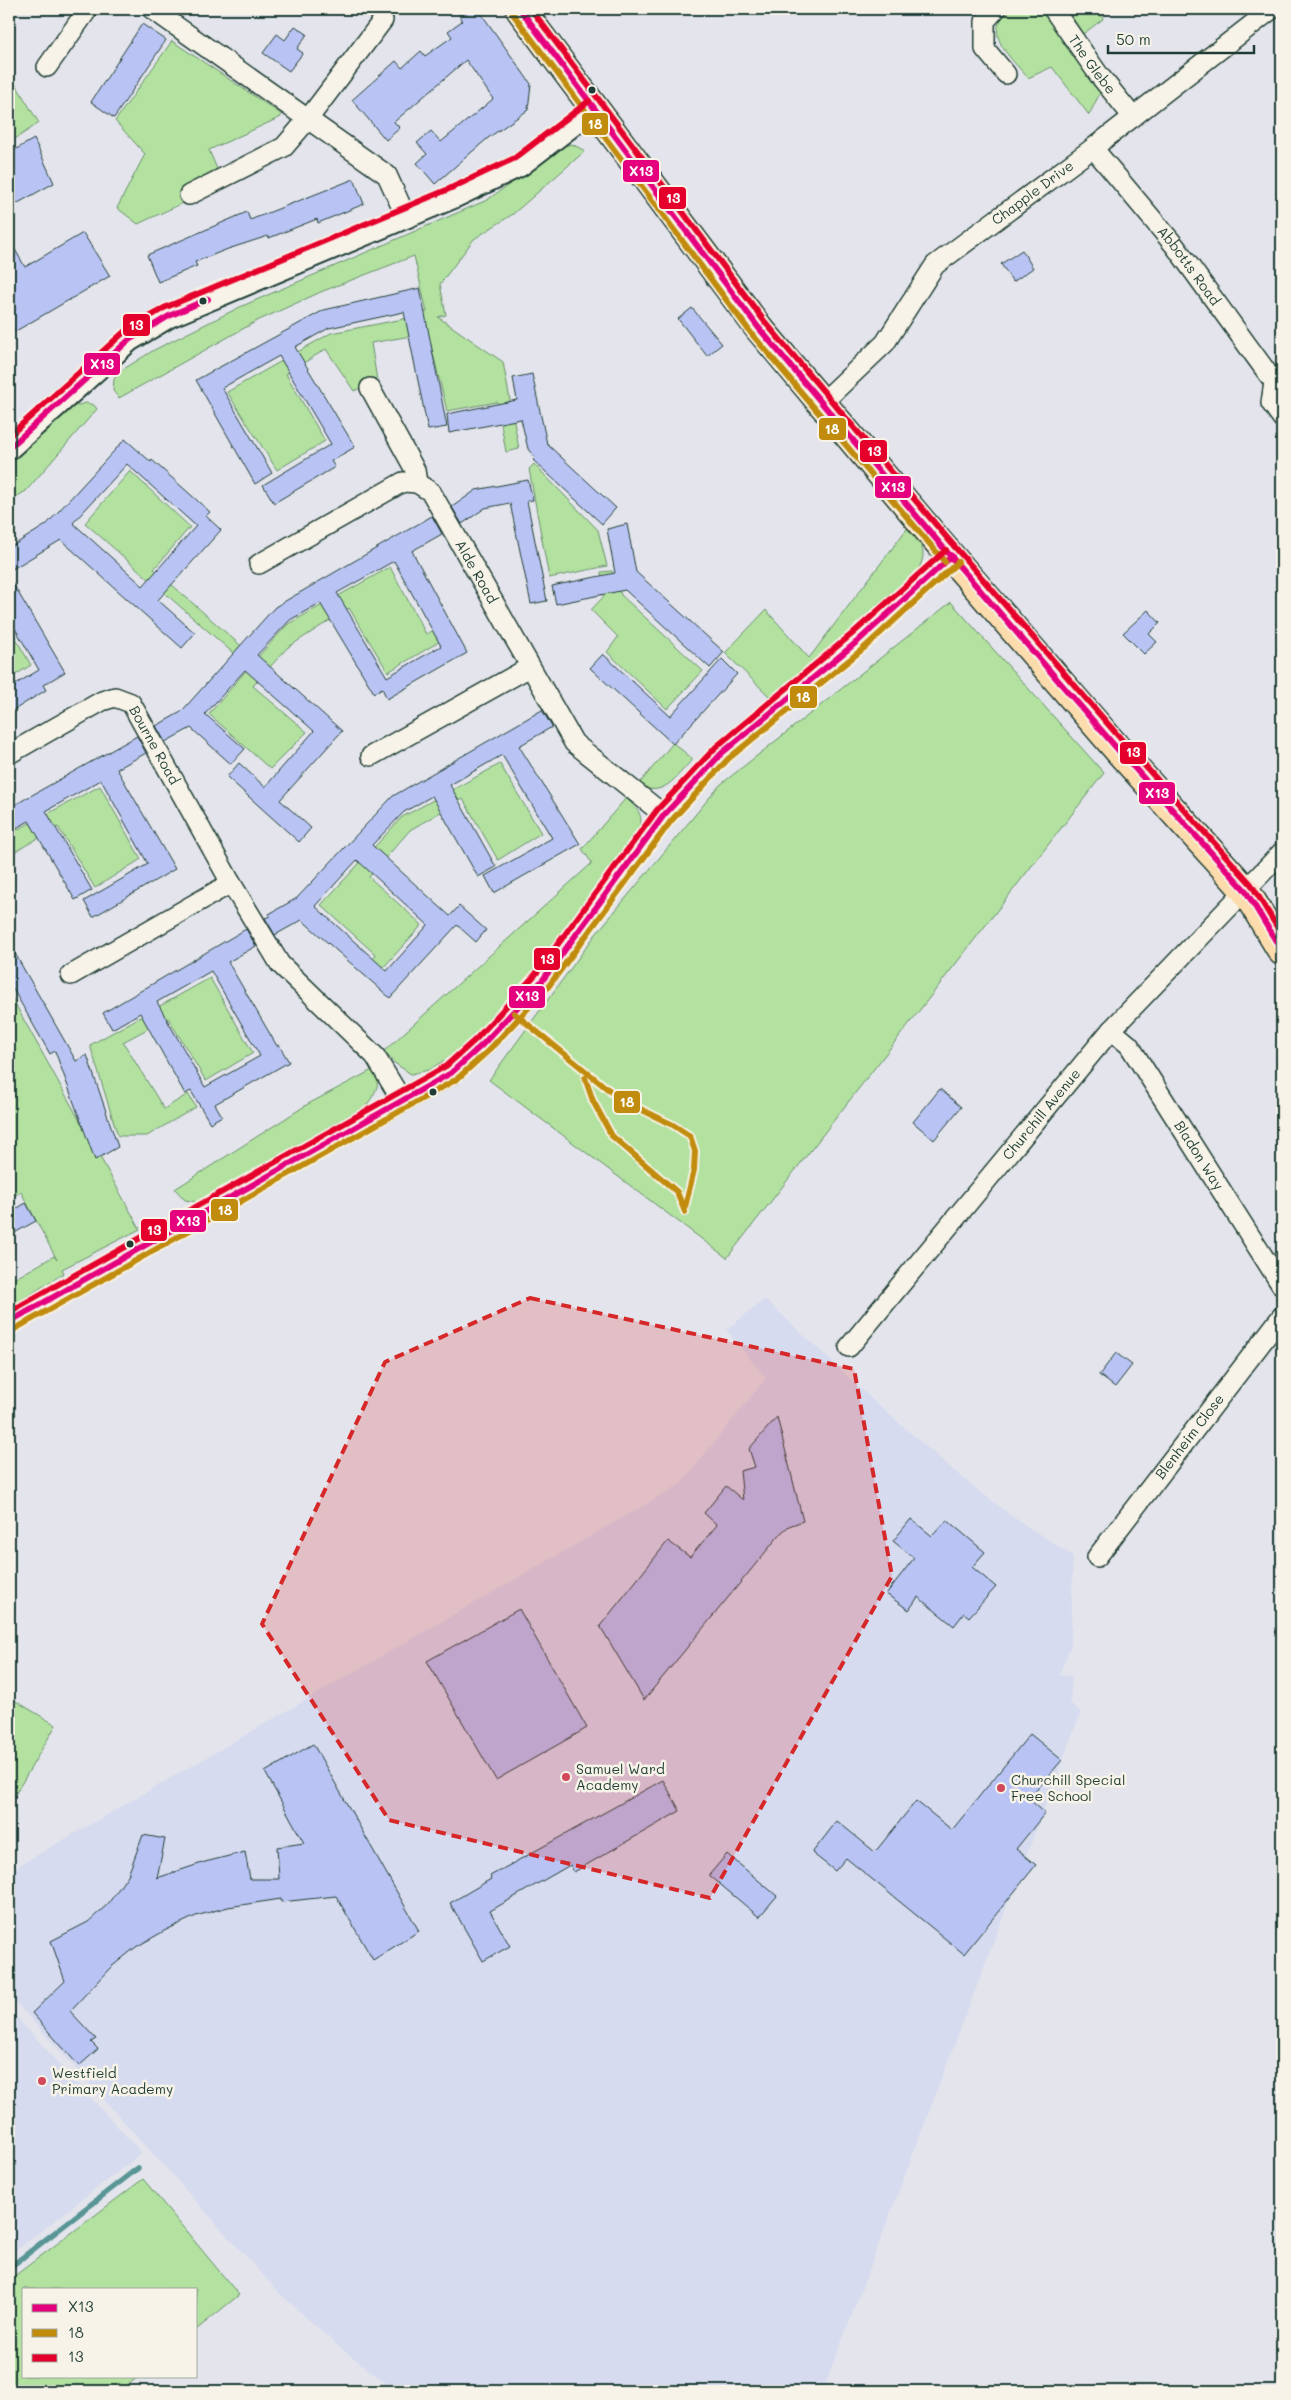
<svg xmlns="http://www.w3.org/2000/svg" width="1291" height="2400" viewBox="0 0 1291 2400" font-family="Mali,sans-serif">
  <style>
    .built { fill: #d7dbef }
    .green { fill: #b2e1a0; stroke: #688f6a }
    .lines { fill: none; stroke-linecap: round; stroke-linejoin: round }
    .stream { stroke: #589595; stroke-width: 5.5 }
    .building { fill: #b9c4f5; stroke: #1f3d34; fill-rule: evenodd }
    .minor-casing { stroke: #1f3d34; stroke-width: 22 }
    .tertiary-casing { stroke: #1f3d34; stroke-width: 26 }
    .primary-casing { stroke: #1f3d34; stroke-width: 31 }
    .minor { stroke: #f7f3e8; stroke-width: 19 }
    .tertiary { stroke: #f7f3e8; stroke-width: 22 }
    .primary { stroke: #fcdcac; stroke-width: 28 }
    .bus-1-casing { stroke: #f7f3e8; stroke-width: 10 }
    .bus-2-casing { stroke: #f7f3e8; stroke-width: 10 }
    .bus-3-casing { stroke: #f7f3e8; stroke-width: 10 }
    .bus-1 { stroke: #e5007d; stroke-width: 6 }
    .bus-2 { stroke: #c18c0d; stroke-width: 6 }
    .bus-3 { stroke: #e4002b; stroke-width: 6 }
    .marked { fill: #d62828; fill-opacity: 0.2; stroke: #d62828; stroke-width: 4; stroke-dasharray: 10 6; stroke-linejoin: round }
    .bus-dot { fill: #1f3d34; stroke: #f7f3e8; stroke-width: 2 }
    .poi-dot { fill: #d1495b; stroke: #f7f3e8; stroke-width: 2 }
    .labels { text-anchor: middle; stroke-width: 5; stroke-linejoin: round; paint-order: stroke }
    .street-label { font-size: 14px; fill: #1f3d34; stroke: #f7f3e8 }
    .poi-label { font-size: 14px; fill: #1f3d34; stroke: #f7f3e8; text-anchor: start }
    .line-badge { stroke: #f7f3e8; stroke-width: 2 }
    .badge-label { font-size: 14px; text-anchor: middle; font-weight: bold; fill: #fff }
  </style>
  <rect width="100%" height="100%" fill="#e4e5ec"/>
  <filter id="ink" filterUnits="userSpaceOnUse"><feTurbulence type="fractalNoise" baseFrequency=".02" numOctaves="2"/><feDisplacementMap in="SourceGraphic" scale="10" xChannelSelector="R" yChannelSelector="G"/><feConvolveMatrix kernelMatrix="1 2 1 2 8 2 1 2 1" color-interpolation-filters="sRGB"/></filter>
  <g filter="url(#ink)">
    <!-- built -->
    <path class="built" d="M765 1299 876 1403 964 1479 1009 1514 1073 1556 1071 1645 1059 1675 1072 1676 1070 1703 1081 1712 823 2391H396L338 2346 278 2292 9 1995V1871L681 1484 766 1378 726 1330Z
      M9 2009 142 2153 9 2256Z"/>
    <!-- green -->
    <path class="green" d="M1012 9H1040L1046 13 1102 89 1089 115 1052 67 1028 78C1010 57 979 31 1012 9Z
      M1067 9H1099L1103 19 1083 34Z
      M172 41 281 114V117L209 150 220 176 183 203 138 224 117 208 145 154 115 121Z
      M9 73 39 123 9 143Z
      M572 144 585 151 513 214 474 239 440 284 446 315 438 317 503 362 519 449 506 452 497 402 447 411 428 333 371 343 377 380 354 391 326 349 286 374 325 441 277 470 227 392 331 333 424 315V312H427L414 256 323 291 257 321 119 398 113 391 114 379 119 372 154 350 240 307 487 200 564 146Z
      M86 403 94 405 97 409 26 491 9 501V464L71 407Z
      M534 464 598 530 607 566 549 578 529 469Z
      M130 471 190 527 154 569 256 659 288 624 390 567 426 634 450 622 454 633 388 672 349 608 287 648 253 686 307 732 270 769 209 714 249 667 85 523Z
      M909 526C924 547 929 554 914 576L771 698 725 653 766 610 809 658Z
      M612 571 621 595 703 671 667 709 607 652 618 637 591 610 604 596 601 572Z
      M951 602 1104 773 727 1258 489 1080 596 934 720 785Z
      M9 627 31 665 9 679Z
      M673 743 693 759C675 777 664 799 638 785Z
      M500 764 541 833 498 860 463 799 410 830 369 877 422 925 372 980 361 972 376 955 321 905 402 817Z
      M100 786 141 859 95 888 58 827 9 855V834Z
      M626 798C641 813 644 815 638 836L505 1009 460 1050 429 1070 411 1074 393 1062 384 1051 592 863 582 849Z
      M210 978 253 1053 206 1081 168 1018 123 1042 164 1109 188 1094 196 1107 147 1136H118L90 1045Z
      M9 993 140 1229 62 1269 64 1273 9 1308V1282L54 1256 57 1260 21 1192 9 1198Z
      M374 1069C382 1085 375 1093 366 1106L197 1202 185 1200 175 1189 308 1104Z
      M9 1697 56 1725 9 1805Z
      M143 2179 239 2295 196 2330V2289H24V2376H139L121 2391H9V2280Z"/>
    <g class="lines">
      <!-- stream -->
      <path class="stream" d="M9 2268 138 2168"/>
    </g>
    <!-- building -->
    <path class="building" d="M468 9H478L531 84 528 110 488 138 435 184 417 163 427 154 417 143 431 131 441 142 493 99 466 60 394 122 400 128 386 140 352 100 396 61 402 68 421 51 425 56 452 37 448 31 462 21 459 15Z
      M142 24 166 40 114 118 91 102Z
      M295 26 307 34 297 49 303 53 289 71 263 53 277 34 285 40Z
      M34 139 54 183 9 208V153Z
      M354 179 364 204 318 223 317 219 269 238 268 236 228 249 195 262 197 266 158 282 147 255 247 212 250 220Z
      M83 233 110 276 9 335V239L25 267Z
      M1022 250 1033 268 1013 282 1001 264Z
      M420 288 447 427 428 430 404 312 329 328 295 347 355 447 331 461 335 467 274 503 263 485 331 444 279 356 222 388 272 473 255 484 196 380 324 310Z
      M692 308 722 344 707 356 678 319Z
      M532 374 547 444 616 508 602 524 533 460 535 458 528 449 521 419 449 433 447 414 517 400 513 378Z
      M125 439 151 462 152 460 210 512 206 516 221 530 158 600 195 633 182 648 61 540 9 571V548L46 525ZM127 464 196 526 143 586 73 523Z
      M528 480 533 500 527 501 547 601 531 604 510 503 485 508 462 524 452 507 476 490Z
      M432 516 442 534 412 551 467 653 387 699 382 688 374 693 320 603 290 620 257 655 342 731 280 800 311 828 299 842 227 777 239 763 265 787 314 731 245 670 205 714 245 749 231 764 191 728 165 742 156 726 181 712 275 607ZM394 561 441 646 387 677 337 593Z
      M627 524 636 572 724 652 710 668 625 590 556 604 552 586 615 573 607 529Z
      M9 577 65 672 43 685 46 690 9 713V688L39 670 9 618Z
      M1148 610 1160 623 1149 634 1157 642 1144 654 1123 633Z
      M603 654 670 716 722 659 737 674 673 744 590 668Z
      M542 710 552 727 519 746 580 844 494 893 485 876 552 838 502 755 450 785 496 867 478 877 432 796 404 812 372 845 450 916 459 906 486 930 476 942 457 925 390 998 302 920 275 935 265 918 270 916 269 914 297 898 393 796ZM357 860 428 925 387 971 315 906Z
      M137 736 146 753 117 769 175 869 93 917 84 901 148 864 101 780 46 811 92 890 75 900 29 821 9 832V808Z
      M246 929 256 946 228 962 277 1046 279 1045 289 1062 215 1104 222 1116 210 1123 191 1091 185 1094 140 1013 112 1029 103 1013ZM211 971 260 1056 205 1087 157 1002Z
      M9 943 76 1061 87 1055 118 1147 95 1160 55 1051 50 1054 9 982Z
      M940 1089 961 1107 934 1140 913 1122Z
      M26 1203 36 1221 9 1236V1213Z
      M1116 1353 1132 1365 1115 1387 1099 1375Z
      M777 1417 803 1521 789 1526 782 1532 644 1700 600 1626 668 1541 690 1557 717 1525 704 1513 726 1486 743 1500 740 1471 755 1467 749 1449Z
      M911 1519 932 1536 947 1520 985 1552 972 1567 996 1587 969 1617 964 1613 954 1626 918 1597 909 1610 886 1594 914 1558 893 1541Z
      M519 1609 587 1728 496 1780 427 1661Z
      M1030 1734 1062 1760 1029 1799 1045 1813 1016 1849 1036 1865 964 1954 846 1858 835 1871 812 1853 837 1821 875 1852 916 1801 952 1830Z
      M313 1744 419 1931 373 1960 336 1896 281 1902V1899L228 1907 196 1916 166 1930 136 1947 110 1968 70 2011 96 2039 91 2042 98 2049 79 2066 32 2013 65 1981 51 1941 88 1922 108 1904 128 1875 143 1835 165 1839 157 1878 205 1862 245 1852 250 1879H279L277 1847 304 1843 265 1772Z
      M663 1780 680 1811 574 1872 570 1865 490 1911 510 1946 483 1961 450 1903 491 1879 490 1876Z
      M727 1854 777 1896 759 1917 709 1875Z"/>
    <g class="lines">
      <defs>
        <g id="minor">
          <path d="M152 9 387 175 406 217"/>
          <path d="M996 9 985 21V49L1006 74"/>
          <path id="s1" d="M1053 9 1099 75 1133 117"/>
          <path d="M47 67 88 9"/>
          <path id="s2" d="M1093 148 1175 246 1274 382 1282 383"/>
          <path d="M189 195 284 147 308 119 383 20"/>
          <path d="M1274 382 1271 403 1282 418"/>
          <path id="s3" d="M370 388 415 470 417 483 431 492 574 743 664 815"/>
          <path id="s4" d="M822 403 885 343 935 265 1093 148 1272 9"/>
          <path d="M259 564 403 482 417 483"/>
          <path id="s5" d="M9 754 102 701 115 697 131 703 231 883 280 964 375 1056 401 1099"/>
          <path d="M371 756 530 667"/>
          <path d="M71 975 231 883"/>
          <path id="s6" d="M1111 1030 1129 1045 1282 1286"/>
          <path id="s7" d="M849 1347 1111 1030 1282 852"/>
          <path id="s8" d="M1097 1557 1282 1316"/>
        </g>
        <path id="tertiary" d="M9 448 129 340 169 316 453 197 520 165 594 108
          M9 1322 451 1073 482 1045 542 981 664 815 722 753 858 641 952 556"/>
        <path id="primary" d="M520 9 758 327 941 545 1120 752 1245 890 1282 951"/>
      </defs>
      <!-- minor casing -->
      <use href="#minor" class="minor-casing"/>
      <!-- tertiary casing -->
      <use href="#tertiary" class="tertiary-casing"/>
      <!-- primary casing -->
      <use href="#primary" class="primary-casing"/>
      <!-- minor -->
      <use href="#minor" class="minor"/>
      <!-- tertiary -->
      <use href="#tertiary" class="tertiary"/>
      <!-- primary -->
      <use href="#primary" class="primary"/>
      <defs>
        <path id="bus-1" d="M520 9 758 327 941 545 1120 752 1245 890 1282 951
          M9 448 129 340 169 316 208 299
          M9 1322 451 1073 482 1045 542 981 664 815 722 753 858 641 952 556"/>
        <path id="bus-2" d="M513 14 751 333 945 562
          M514 1013 620 1099 673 1125 690 1136 695 1151 694 1170 685 1207
          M585 1078 593 1101 612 1136 677 1192 685 1212
          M13 1330 457 1079 488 1051 548 987 671 821 728 759 864 648 958 562"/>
        <path id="bus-3" d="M531 9 765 322 948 539 1127 746 1251 884 1282 935
          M9 436 123 333 164 308 449 189 515 158 589 101
          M9 1312 446 1066 476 1039 535 975 657 810 716 747 852 634 946 550"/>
      </defs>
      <!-- bus-1 casing -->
      <use href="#bus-1" class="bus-1-casing"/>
      <!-- bus-2 casing -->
      <use href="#bus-2" class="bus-2-casing"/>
      <!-- bus-3 casing -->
      <use href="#bus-3" class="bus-3-casing"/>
      <!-- bus-1 -->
      <use href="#bus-1" class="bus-1"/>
      <!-- bus-2 -->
      <use href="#bus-2" class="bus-2"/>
      <!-- bus-3 -->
      <use href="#bus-3" class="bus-3"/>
    </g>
  </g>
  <!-- marked area -->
  <path class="marked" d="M530 1298 854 1369 892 1576 710 1898 389 1820 262 1624 385 1362Z"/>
  <!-- markers -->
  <g class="bus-dot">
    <circle cx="592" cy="90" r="4.5"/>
    <circle cx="203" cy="301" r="4.5"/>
    <circle cx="433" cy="1092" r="4.5"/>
    <circle cx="130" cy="1244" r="4.5"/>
  </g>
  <g class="poi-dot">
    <circle cx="566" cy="1777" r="5"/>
    <circle cx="1001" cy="1788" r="5"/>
    <circle cx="42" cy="2081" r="5"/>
  </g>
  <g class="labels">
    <!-- street labels -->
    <g class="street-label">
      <text dy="5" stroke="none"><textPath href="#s1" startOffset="68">The Glebe</textPath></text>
      <text dy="5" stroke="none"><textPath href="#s4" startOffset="301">Chapple Drive</textPath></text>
      <text dy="5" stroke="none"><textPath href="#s2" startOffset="152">Abbotts Road</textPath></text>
      <text dy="5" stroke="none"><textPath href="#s3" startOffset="215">Alde Road</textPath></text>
      <text dy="5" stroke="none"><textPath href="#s5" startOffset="186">Bourne Road</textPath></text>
      <text dy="5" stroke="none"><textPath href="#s7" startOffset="302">Churchill Avenue</textPath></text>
      <text dy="5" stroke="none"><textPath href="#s6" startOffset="154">Bladon Way</textPath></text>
      <text dy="5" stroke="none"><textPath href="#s8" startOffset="152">Blenheim Close</textPath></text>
    </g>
    <!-- poi labels -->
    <g class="poi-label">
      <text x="576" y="1774">Samuel Ward<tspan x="576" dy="16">Academy</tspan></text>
      <text x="1011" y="1785">Churchill Special<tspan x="1011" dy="16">Free School</tspan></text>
      <text x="52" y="2078">Westfield<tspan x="52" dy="16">Primary Academy</tspan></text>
    </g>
  </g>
  <g class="line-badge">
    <rect x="581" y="112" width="28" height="24" rx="5" fill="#c18c0d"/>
    <rect x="622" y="159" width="38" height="24" rx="5" fill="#e5007d"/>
    <rect x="658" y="186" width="29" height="24" rx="5" fill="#e4002b"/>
    <rect x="122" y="313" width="29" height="24" rx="5" fill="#e4002b"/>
    <rect x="83" y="352" width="38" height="24" rx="5" fill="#e5007d"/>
    <rect x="818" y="417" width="29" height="24" rx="5" fill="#c18c0d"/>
    <rect x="859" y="439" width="29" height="24" rx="5" fill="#e4002b"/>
    <rect x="874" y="475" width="38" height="24" rx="5" fill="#e5007d"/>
    <rect x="789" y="685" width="29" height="24" rx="5" fill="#c18c0d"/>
    <rect x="1119" y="741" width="28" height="24" rx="5" fill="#e4002b"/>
    <rect x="1138" y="781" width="38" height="24" rx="5" fill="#e5007d"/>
    <rect x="533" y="947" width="28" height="24" rx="5" fill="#e4002b"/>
    <rect x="508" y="985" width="38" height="24" rx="5" fill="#e5007d"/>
    <rect x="613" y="1090" width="28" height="24" rx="5" fill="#c18c0d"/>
    <rect x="210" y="1198" width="29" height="24" rx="5" fill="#c18c0d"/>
    <rect x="169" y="1209" width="38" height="24" rx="5" fill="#e5007d"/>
    <rect x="140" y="1218" width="28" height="24" rx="5" fill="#e4002b"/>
  </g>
  <g class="badge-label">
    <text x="595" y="129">18</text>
    <text x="641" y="176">X13</text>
    <text x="673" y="203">13</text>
    <text x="136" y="330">13</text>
    <text x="102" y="369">X13</text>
    <text x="832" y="434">18</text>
    <text x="874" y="456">13</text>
    <text x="893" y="492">X13</text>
    <text x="803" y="702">18</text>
    <text x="1133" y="757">13</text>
    <text x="1157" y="798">X13</text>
    <text x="547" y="964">13</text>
    <text x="527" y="1001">X13</text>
    <text x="627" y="1107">18</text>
    <text x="225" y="1215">18</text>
    <text x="188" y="1226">X13</text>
    <text x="154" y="1235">13</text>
  </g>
  <!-- margin -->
  <rect width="1291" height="2400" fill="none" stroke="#f7f3e8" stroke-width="30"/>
  <rect x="15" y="15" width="1261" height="2370" fill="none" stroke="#1f3d34" stroke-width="2" filter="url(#ink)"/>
  <!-- legend -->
  <rect x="22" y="2288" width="175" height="90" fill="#f7f3e8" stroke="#a1aaa0"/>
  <rect x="32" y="2304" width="25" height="8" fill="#e5007d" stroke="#a1aaa0"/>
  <text x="68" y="2312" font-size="15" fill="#1f3d34">X13</text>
  <rect x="32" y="2329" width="25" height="8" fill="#c18c0d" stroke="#a1aaa0"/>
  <text x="68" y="2338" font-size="15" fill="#1f3d34">18</text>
  <rect x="32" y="2354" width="25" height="8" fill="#e4002b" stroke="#a1aaa0"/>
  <text x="68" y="2362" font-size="15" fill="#1f3d34">13</text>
  <!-- scale -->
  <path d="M1108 45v8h146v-8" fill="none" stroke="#1f3d34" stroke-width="2.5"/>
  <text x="1116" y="45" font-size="15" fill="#1f3d34" stroke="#f7f3e8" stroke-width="4" paint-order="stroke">50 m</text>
</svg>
